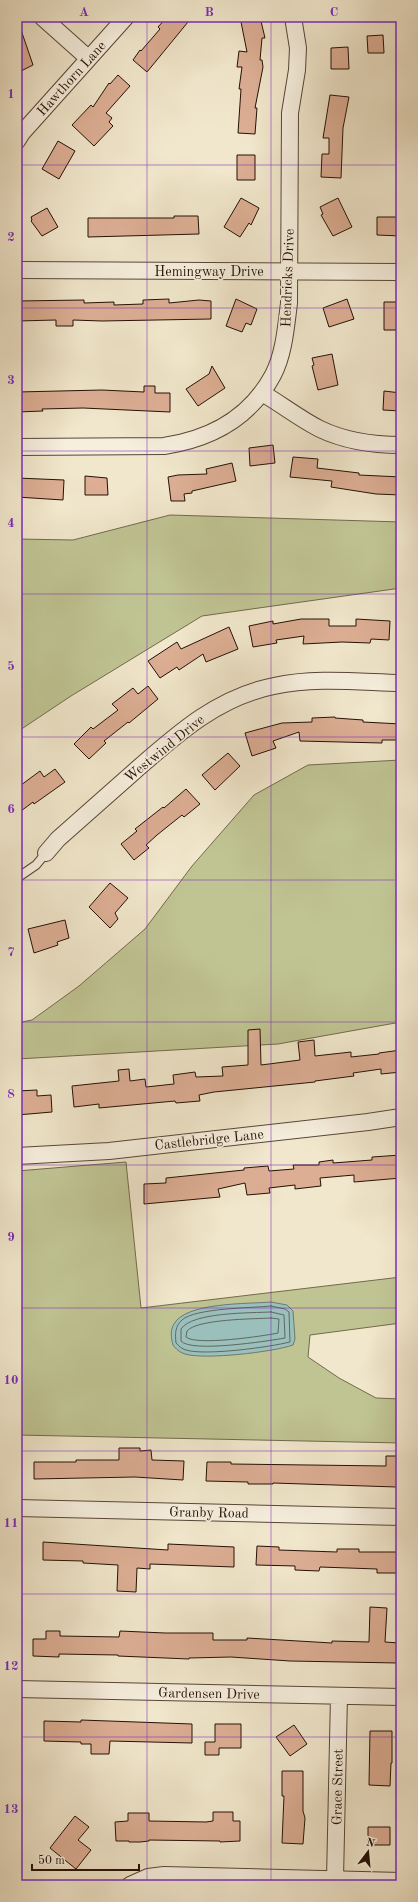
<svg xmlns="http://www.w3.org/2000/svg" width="418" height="1902" viewBox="0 0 418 1902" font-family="'Old Standard TT',serif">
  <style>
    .green { fill: #c0c493; stroke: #726a4c }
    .water { fill: #9bbfba; stroke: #6c7972 }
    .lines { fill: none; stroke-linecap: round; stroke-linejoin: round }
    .shore { stroke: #606860; stroke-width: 1 }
    .building { fill: #dcae94; stroke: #251005 }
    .lane-casing { stroke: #584637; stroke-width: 10 }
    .street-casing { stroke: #584637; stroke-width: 18 }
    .lane { stroke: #f6efde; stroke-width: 8 }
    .street { stroke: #f6efde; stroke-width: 16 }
    .grid { fill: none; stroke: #7b2cbf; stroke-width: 1; stroke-opacity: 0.55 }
    .labels { text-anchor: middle; stroke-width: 3.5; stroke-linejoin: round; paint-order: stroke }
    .street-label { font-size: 14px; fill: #251005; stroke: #f6efde }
    .neatline { fill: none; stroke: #7b2cbf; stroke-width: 1.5 }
    .grid-label { font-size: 13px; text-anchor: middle; font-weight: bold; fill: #7b2cbf }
  </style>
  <rect width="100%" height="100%" fill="#f1e7cc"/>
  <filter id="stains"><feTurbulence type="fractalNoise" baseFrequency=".005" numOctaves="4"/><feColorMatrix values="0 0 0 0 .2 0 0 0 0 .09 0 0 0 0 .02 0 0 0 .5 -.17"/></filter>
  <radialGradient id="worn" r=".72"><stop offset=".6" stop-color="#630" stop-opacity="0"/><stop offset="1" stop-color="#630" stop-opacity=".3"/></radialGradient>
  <!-- green -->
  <path class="green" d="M170 515 401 522V588L202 616 71 696 17 732V539L73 540Z
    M401 760V1022L278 1044 17 1059V1023L32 1020 79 986 145 929 192 866 254 795 308 765Z
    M126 1162 141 1308 401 1277V1323L310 1335 308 1357 339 1378 376 1398 401 1399V1443L17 1435V1171Z"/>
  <!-- water -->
  <path class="water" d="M271 1302 287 1305 293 1311 295 1339 293 1345C273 1352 205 1360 185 1354 179 1352 176 1349 173 1345 171 1338 170 1330 174 1324 186 1302 248 1304 271 1302Z"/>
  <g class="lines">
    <!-- shore -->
    <path class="shore" d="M271 1306 285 1309 289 1312 290 1342C270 1347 205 1356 186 1350 182 1349 179 1346 176 1343 175 1334 175 1326 182 1320 195 1308 252 1308 271 1306Z
      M271 1312 284 1315 285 1338C268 1341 191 1353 181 1341V1329C192 1312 251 1313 271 1312Z
      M271 1318 279 1319 278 1333C264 1336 196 1346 186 1337L187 1331C197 1319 254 1319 271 1318Z"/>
  </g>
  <!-- building -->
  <path class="building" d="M167 17H182L188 22 147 72 133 60 140 50 141 51 160 29 158 27Z
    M240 17H260L265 38H262L260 60H262L263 67 255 108H257L255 134 238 133 241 89H239L242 67H237L239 51 247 52Z
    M17 24H19L33 65 17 73Z
    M383 35 384 53H368L367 36Z
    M348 47 349 69H331V48Z
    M118 75 130 86 106 113 112 118 109 122 113 126 94 146 72 125 91 105 93 107 109 83 110 84Z
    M330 95 349 97 343 128 341 178 321 177 322 154H329V138H323Z
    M58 141 75 151 59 179 42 169Z
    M237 155H255V180H237Z
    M241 198 259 208 251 225 249 223 240 237 224 227Z
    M338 198 352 227 333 236 321 215 323 214 320 207Z
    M47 208 58 227 42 236 31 221 32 220 31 217Z
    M174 216H198L199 234 88 237V218H174Z
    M377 217H401V236L377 235Z
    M169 299V303L199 300 211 301V319L102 321 73 320V326H56V320L17 321V301L84 300V303L114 302V305L143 304V300Z
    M236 299 257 309 251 325 246 323 242 332 226 326Z
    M347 299 354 319 329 327 323 308Z
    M384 302H401V330H384Z
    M332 354 338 385 318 390 312 366 314 365 312 358Z
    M212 366 225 388 198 406 186 389 209 374Z
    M144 386H155V393H170V412L83 408 42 409 43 411 17 412V392L102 390 144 392Z
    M384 391 401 393V411L383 410Z
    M273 445 275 463 250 466 249 448Z
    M293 457 318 459 317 468 359 473V475L401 477V495L376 494 331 487 332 481 290 477Z
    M232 463 236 481 192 491V493L184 494 185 501H171L168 477 178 475 207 474 206 469Z
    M85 476 107 478 108 495H85Z
    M17 478 64 480 63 500 17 497Z
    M301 619H329V626H356V619L390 621 389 640 371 639 370 643 342 642 303 644 304 636 276 640 277 643 253 647 249 626 273 621V624Z
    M229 627 238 649 206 662 203 654 179 670 177 667 160 678 148 661 177 642 181 649Z
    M148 686 158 699 129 723 128 722 104 741 106 743 89 759 74 744 91 727 93 729 118 710 112 704 133 688 138 694Z
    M335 717V718L363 720V722L401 724V740H382V743L300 741 299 732 273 741 276 748 252 756 245 733 282 723 312 722V718Z
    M228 753 240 766 215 790 202 775Z
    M55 769 65 782 34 804 33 802 17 814V788L40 771 44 777Z
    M186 789 200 804 184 817 182 815 157 835 146 845 149 848 134 860 121 844 137 831 135 829 163 807 164 808Z
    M110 883 128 898 115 913 118 919 110 928 89 907Z
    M65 920 69 938 57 942 58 945 34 953 28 929Z
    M260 1029 261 1065 300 1060 298 1042 314 1040 315 1056 351 1052V1057L379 1054V1053L401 1050V1072L381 1074V1069L353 1073 354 1076 315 1081V1082L214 1092 199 1095 200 1101 176 1103 175 1101 99 1108V1104L74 1107 72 1086 119 1081 118 1070 129 1069 130 1081 145 1079 146 1087 174 1084 173 1075 195 1072 196 1077 223 1076 222 1067 248 1065V1030Z
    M37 1090V1096L51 1095 52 1112 17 1115V1091Z
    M401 1155V1178L354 1182V1175L320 1178 321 1186 295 1189V1185L269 1188 270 1193 247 1195 245 1183 218 1189 220 1197 144 1204V1184L166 1183V1178L244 1170V1168L268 1166 269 1171 294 1169 293 1165H319V1162L333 1160V1163L372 1160V1157Z
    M119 1448H140V1451L151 1450 152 1460 184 1461 183 1480 135 1477 34 1479V1462H76V1460H119Z
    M386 1456H397V1487L273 1483V1484H248V1482L206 1481 207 1462H231V1464L386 1466Z
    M43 1542 168 1550V1544L234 1547V1567L150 1564V1569L137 1568 136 1592 117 1591 118 1565 83 1563V1561L43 1560Z
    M257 1546 279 1547V1550L337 1552V1549H359V1552H401V1573H377V1569L320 1567 319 1571 295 1570V1566L256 1565Z
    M370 1607 387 1608 385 1642 399 1643 398 1663 290 1661 231 1657 189 1658V1659L118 1656V1655L59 1654V1657L33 1656V1639H46V1631H60V1636L119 1637 120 1631 165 1633H213V1640H247V1638L332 1643V1641L369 1642Z
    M81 1720 192 1724V1743L110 1741 109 1754H91V1744H81V1742L44 1741V1721L81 1722Z
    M215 1724H241V1748H219V1755H205V1742H215Z
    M294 1725 307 1744 290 1756 276 1737Z
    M370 1731H392V1763H391L390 1786 369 1785Z
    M282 1771H303V1811L305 1818 303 1844 282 1843 284 1796H282Z
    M213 1812H233V1821H240V1841L220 1842V1841L149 1840V1841L140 1842H129V1841H116L115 1822 128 1821V1813H149V1821L206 1822 213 1821Z
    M75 1816 89 1827 78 1840 91 1850 76 1869 50 1848Z
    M368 1827H390V1845H368Z"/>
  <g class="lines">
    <defs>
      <path id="lane" d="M17 878 36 865 46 853"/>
      <path id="street" d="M42 17 88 58
        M17 141 22 133 126 17
        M17 270 401 272
        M262 393C281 404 300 419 320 429 345 441 373 445 401 445
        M17 447 164 446C210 439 250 418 273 375 284 354 286 327 289 303L290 113 297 70 298 48 293 17
        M46 853 58 839C84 816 110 793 136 770 177 734 218 697 274 686 315 677 359 682 401 683
        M17 1156 109 1151 368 1122 401 1117
        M17 1508 401 1517
        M17 1689 401 1697
        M335 1879 339 1696
        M130 1885 148 1877 164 1875 401 1881"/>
    </defs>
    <!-- lane casing -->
    <use href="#lane" class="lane-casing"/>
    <!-- street casing -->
    <use href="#street" class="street-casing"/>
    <!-- lane -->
    <use href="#lane" class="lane"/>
    <!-- street -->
    <use href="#street" class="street"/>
  </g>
  <!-- grid -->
  <path class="grid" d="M147 17V1885M271 17V1885M17 165H401M17 308H401M17 451H401M17 594H401M17 737H401M17 880H401M17 1022H401M17 1165H401M17 1308H401M17 1451H401M17 1594H401M17 1737H401"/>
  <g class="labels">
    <!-- street labels -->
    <g class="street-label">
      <text transform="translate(71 78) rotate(-48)" y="5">Hawthorn Lane</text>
      <text x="209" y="276">Hemingway Drive</text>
      <text transform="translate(287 278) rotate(-88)" y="5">Hendricks Drive</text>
      <text transform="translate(164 748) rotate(-39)" y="5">Westwind Drive</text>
      <text transform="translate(209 1139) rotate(-6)" y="5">Castlebridge Lane</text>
      <text transform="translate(209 1512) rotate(1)" y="5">Granby Road</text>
      <text transform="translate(209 1693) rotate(1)" y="5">Gardensen Drive</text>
      <text transform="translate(337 1787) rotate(-89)" y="5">Grace Street</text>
    </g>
  </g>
  <!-- margin -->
  <rect width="418" height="1902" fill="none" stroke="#f1e7cc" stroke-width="44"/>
  <!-- north arrow -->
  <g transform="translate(368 1852) rotate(16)" stroke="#f6efde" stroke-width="3" paint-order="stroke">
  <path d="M0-3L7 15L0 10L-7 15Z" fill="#251005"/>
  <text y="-6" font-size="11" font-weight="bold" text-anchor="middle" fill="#251005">N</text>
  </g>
  <!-- scale -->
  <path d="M32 1864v6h107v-6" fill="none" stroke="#251005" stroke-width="2"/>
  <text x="38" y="1864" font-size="12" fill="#251005" stroke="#f6efde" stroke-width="3" paint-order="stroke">50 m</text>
  <rect x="22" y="22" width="374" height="1858" class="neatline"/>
  <g class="grid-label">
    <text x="84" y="16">A</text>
    <text x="209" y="16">B</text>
    <text x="334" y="16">C</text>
    <text x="11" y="98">1</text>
    <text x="11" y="241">2</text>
    <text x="11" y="384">3</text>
    <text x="11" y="527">4</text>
    <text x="11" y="670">5</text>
    <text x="11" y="813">6</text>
    <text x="11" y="956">7</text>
    <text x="11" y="1098">8</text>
    <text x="11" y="1241">9</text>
    <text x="11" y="1384">10</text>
    <text x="11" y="1527">11</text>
    <text x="11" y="1670">12</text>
    <text x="11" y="1813">13</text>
  </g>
  <rect width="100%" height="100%" filter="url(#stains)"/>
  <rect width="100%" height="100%" fill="url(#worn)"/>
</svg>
